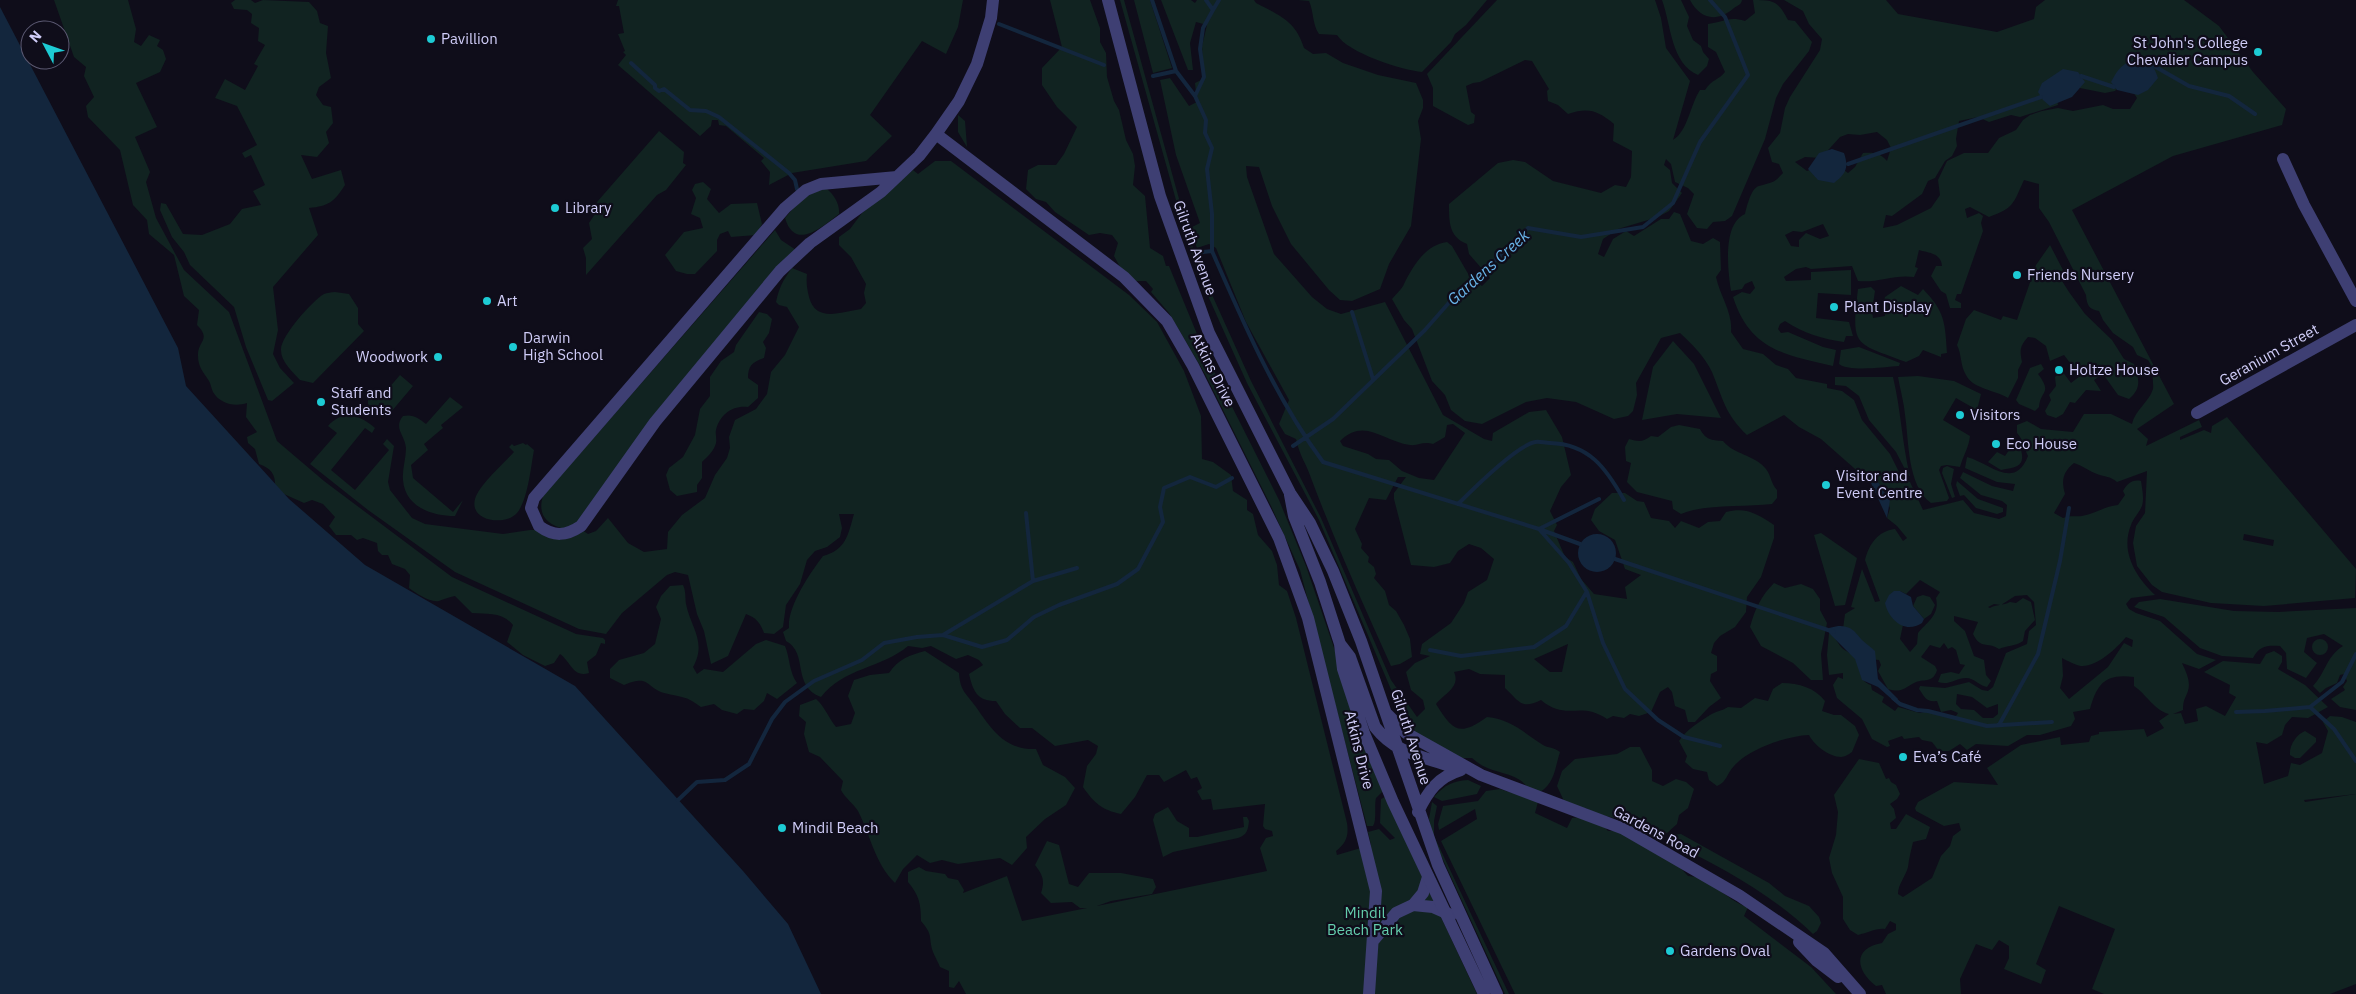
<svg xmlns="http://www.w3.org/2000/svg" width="2356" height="994" viewBox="0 0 2356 994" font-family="'IBM Plex Sans',sans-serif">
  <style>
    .green { fill: #112321; fill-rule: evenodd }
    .water { fill: #13263d }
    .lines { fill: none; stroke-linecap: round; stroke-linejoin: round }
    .stream { stroke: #13263d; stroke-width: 4 }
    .minor { stroke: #3e3f73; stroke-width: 12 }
    .tertiary { stroke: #3e3f73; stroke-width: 12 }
    .poi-dot { fill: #1dcbd4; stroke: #0f0d1a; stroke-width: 2 }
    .labels { text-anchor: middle; stroke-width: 4.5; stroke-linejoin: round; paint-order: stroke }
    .poi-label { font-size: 15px; fill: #d0cdf8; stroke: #0f0d1a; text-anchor: start }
    .street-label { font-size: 15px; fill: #d0cdf8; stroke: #0f0d1a }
    .park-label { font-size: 15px; fill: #64cdad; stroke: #0f0d1a }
    .water-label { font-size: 16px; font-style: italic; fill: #69b5ea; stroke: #0f0d1a }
  </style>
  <rect width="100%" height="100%" fill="#0f0d1a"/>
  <!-- green -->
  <path class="green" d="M54 0H128L136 29 134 42 141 46 149 35 160 40 157 46 163 50 166 59 160 72 136 83 157 127 135 137 150 172 146 182 156 218 184 270 229 312 277 441 324 481 452 577 576 634 603 638 605 640V644L601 643 596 655 587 662 589 673C573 678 571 662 560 654L554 663 545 666 523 655 507 642 513 625C503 612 487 614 472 613L455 596C449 597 444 599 439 601 430 603 416 593 409 588L410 575 405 569 392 564 388 555H382L378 551 377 543 363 538 357 540 351 535H336L329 526 335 517 323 504 312 500 304 503 275 490C276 476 273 469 259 464L255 449 248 443 247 437 257 432 246 417 247 403C235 407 220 404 213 392 211 388 211 384 209 381 204 373 198 367 198 356 197 341 212 340 197 325L199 310 184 296 174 255 149 234 147 220 133 205 120 150 88 117 86 106 94 97 84 76 86 67 74 57Z
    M235 0H251L255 3 263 0 309 2 317 11 320 23 328 26 326 53 331 78 319 87 316 95 323 105 331 107 333 123 326 132 329 143 317 157 301 155 312 179 341 170 345 185C334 202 329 206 309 208L318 235 273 287 278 330 273 354 280 368 294 383 272 401 268 400 246 347 234 307 190 265 184 252 172 237 160 210 161 203 166 204 183 234 202 235 230 224 242 209 261 205 253 191 265 185 251 155 245 158 242 153 257 145 237 106 215 98 225 79 245 90 258 66 254 64 265 45 258 41 259 28 251 23 252 14 247 10 234 9 231 3Z
    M618 0H963L958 27 946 54 922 41 870 115 892 136 866 161 792 173 769 185 770 172 761 161 764 158 726 126 719 125 718 120H712L711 126 700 136 618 65 626 55 623 52 625 51 618 34 624 33 619 6H616Z
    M1050 0H1090L1100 28V42L1106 53 1107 77 1114 101 1119 110 1126 140 1133 154 1135 166 1133 185 1145 196 1150 248 1163 256 1166 266H1169L1204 351 1279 500 1306 566 1383 791 1376 798C1374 806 1377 820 1373 826H1367L1300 570 1271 506 1205 374 1169 313 1151 292 1153 289 1146 281H1135L1120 267 1114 256 1118 243 1112 235 1100 233 1089 235 1055 212 1046 202 1036 199 1026 189 1028 170 1038 165H1056L1064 154 1077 127 1057 107 1042 85V68L1062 47Z
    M1120 0H1124L1191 242 1204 277 1251 381 1321 518 1391 680 1417 717 1425 709 1423 700 1411 690 1406 672 1415 663 1430 656 1420 654 1422 644 1451 623 1464 603 1468 592 1487 580 1494 559 1481 548 1469 544 1458 551 1450 563 1434 567 1411 565 1394 499V493L1406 477H1398L1386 500 1369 498 1355 529 1362 544 1361 548 1369 557 1368 562 1374 567 1376 574 1374 578 1385 591 1389 605 1396 611 1404 625 1410 639 1412 657 1400 664 1391 666C1363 604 1335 542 1311 478 1306 463 1300 457 1296 439L1285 434 1279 424 1289 400 1246 322 1216 248 1209 244 1197 248 1190 228 1200 223 1176 155 1160 80 1170 78 1189 106 1197 102 1195 83 1203 79 1202 46 1207 25 1196 22 1190 43 1193 70H1188L1161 0H1191L1195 3 1197 0H1254L1256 3C1279 15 1296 21 1304 48L1313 54 1326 53 1343 63 1378 75 1416 83 1423 100V108L1418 121 1421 139 1411 226 1389 264 1380 289 1352 301 1340 300 1329 290 1291 244 1272 206 1259 167 1246 166 1247 177 1274 254 1312 297 1327 309 1341 314 1385 302 1443 415 1484 439 1492 441 1493 433 1529 412 1546 410 1562 437 1571 475 1561 487 1550 511 1557 525 1554 531 1565 557 1573 562 1581 579 1594 594 1627 599 1625 587 1641 575 1625 569 1615 540 1599 531 1591 520 1595 509 1612 493H1625L1637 501 1644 502 1651 518 1669 521 1675 528 1681 521 1699 528 1708 522 1720 521 1726 512C1747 507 1757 514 1774 525V538L1761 577 1747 597 1746 612 1735 627 1720 636 1714 643 1711 653 1717 656V671L1711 674 1710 681 1721 698 1709 707 1695 722H1688L1685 710 1675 706 1672 692 1668 687 1660 692 1651 712 1639 716 1630 714 1624 718 1613 716 1607 719C1580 700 1567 722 1541 700 1521 710 1519 701 1505 688V675L1480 674 1469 669 1454 672C1461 687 1444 694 1436 704 1453 731 1459 737 1487 717 1511 719 1524 733 1543 745 1548 748 1554 747 1560 752 1555 767 1555 783 1540 792 1527 789 1529 787 1520 780 1503 770 1488 773 1472 758H1456L1415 732 1414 727 1401 713 1319 520 1247 383 1200 278 1188 243ZM1453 424 1465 433 1434 480 1419 478 1402 471 1389 460 1376 459 1368 454 1343 446 1340 441C1365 417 1382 441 1410 445 1419 446 1422 441 1433 444L1445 437 1447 425ZM1568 644 1562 672H1550L1534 659Z
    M1134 0H1150L1172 68 1153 73Z
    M1298 0H1487L1466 25 1455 34 1451 42 1422 72C1402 70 1348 53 1337 35L1319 34C1312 24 1314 12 1309 1Z
    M1497 0H1655L1661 18 1666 48 1690 81 1673 140C1688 131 1690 105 1700 90H1705C1712 79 1719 80 1725 72L1716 52 1708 47V24C1725 22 1728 16 1745 21L1755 13 1753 0C1774 0 1778 1 1788 20L1795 21 1812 42 1809 51 1783 84 1776 98 1765 139 1732 216 1725 221 1713 222 1707 229 1697 228 1687 214 1694 194 1688 188 1675 182 1671 164 1666 159 1664 165 1670 170 1672 183 1682 193 1669 211 1658 217 1618 229 1603 239 1598 254 1604 257 1613 239 1626 231 1634 236 1661 219H1669L1674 212 1680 214 1691 241 1703 244 1713 238 1720 242 1721 270 1716 277C1720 296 1733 313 1731 332L1743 349 1763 354 1776 365 1788 369 1796 378 1827 384V388L1842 391 1854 400 1862 420 1890 454 1903 480 1910 482 1923 510 1963 500 1974 513 1999 519 2006 516 2007 505 2002 501 1981 495 1960 478 1963 472 1992 486 2013 491 2015 484 1997 482 1965 468 1967 457C1990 463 2014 491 2028 456 2024 448 2023 439 2017 433V425L2027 421 2041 429 2073 432 2084 414H2111L2132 424C2135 410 2149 402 2153 389 2154 383 2151 377 2154 370L2148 360 2137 355 2133 347 2113 333 2103 320 2099 311C2089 309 2087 306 2086 295L2049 222 2039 208V184L2024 180C2013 204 2014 208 1989 217L1970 207 1965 209 1967 218 1979 213 1983 216 1981 223 1983 231 1961 294H1957L1955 300 1961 303V308H1950L1946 294 1941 291 1931 276 1936 266H1942C1941 253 1929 253 1919 250L1915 267 1918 268 1914 277C1895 274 1878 283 1858 281L1852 266 1811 269 1806 267 1796 269 1784 277 1786 281 1811 280V272L1851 270V295L1818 293 1816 318 1849 322 1853 336H1846L1844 342C1823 339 1803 333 1785 321L1780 324 1778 329 1781 333 1788 332 1823 347 1836 350 1833 366C1785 355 1750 350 1733 297L1742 292 1750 294 1755 288 1752 281 1745 284 1742 289 1731 291C1728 271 1722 224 1745 214 1747 206 1751 188 1759 186 1772 182 1773 184 1783 173L1779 164 1772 162 1768 148 1780 133 1785 108 1790 97 1820 50 1822 39 1809 24 1803 11 1784 0H1886L1898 14 1997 32 2034 19 2036 7 2045 0H2184L2219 26 2253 72 2286 109 2282 125 2173 156 2072 210 2174 404 2137 429 2148 439 2146 446 2199 420 2202 427 2180 437V440L2204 430 2211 433 2212 426 2227 417 2356 569 2355 598 2264 606 2211 603 2162 592 2152 585 2137 566 2133 543 2136 526 2145 513 2147 471 2117 482C2110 476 2105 477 2097 474 2089 471 2083 466 2074 463 2063 472 2061 480 2065 494L2054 513 2063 518C2072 515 2075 517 2082 516 2095 514 2105 506 2118 505L2125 495 2123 491C2127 484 2132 479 2141 481 2142 488 2145 501 2141 508 2138 514 2133 519 2131 525 2120 552 2136 577 2155 595L2131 598 2126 604 2129 609 2136 613 2160 621 2197 654 2216 660 2199 669 2182 663C2186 672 2191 681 2188 691 2185 699 2183 700 2183 710L2173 714 2181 713 2185 724 2198 721 2196 709 2206 706 2225 716 2236 697 2229 693 2230 685 2204 672 2223 661 2260 664 2266 654 2274 651 2282 656V662L2278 669 2305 685 2328 707 2308 718 2292 717 2285 725 2282 735 2267 744 2256 742 2264 784 2288 776 2291 763 2300 765 2322 753 2328 731 2323 722 2330 716 2342 717 2356 722V794L2304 800 2305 802 2356 794V984L2330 994H2104L2092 989 2115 929 2059 906 2036 964 2046 970 2041 984 2004 969 2009 958V946L1999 940 1992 950 1976 944 1960 979 1961 994H1886L1882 985 1876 986C1855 970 1853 948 1882 943L1888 934 1896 930V924L1890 921 1885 929C1875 928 1868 933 1858 935L1850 930 1843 919V897L1832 873 1829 858 1836 835 1838 812 1834 795 1859 759 1879 763 1886 779 1889 778 1891 782 1896 785 1900 794 1897 799 1890 804 1894 809 1896 818 1890 823 1891 829H1896L1906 814 1930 827 1926 839 1913 842C1911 851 1909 858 1908 867 1906 876 1898 884 1898 894L1903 897 1932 878 1941 856 1950 846 1953 836 1961 830 1959 823 1944 826 1916 811 1915 808 1918 802 1954 782 1998 785 1987 768 2021 745 2060 737 2061 745 2089 742 2091 736 2099 734V732L2144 729 2147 737 2164 728 2159 721 2169 714C2154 710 2147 695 2134 686V677C2105 673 2097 684 2090 709L2073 712 2075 719 2071 726 2040 735H2027L2008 746 1976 744 1967 750 1960 744 1949 751H1939L1932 742 1922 740 1919 737 1904 739 1902 736 1888 741 1890 746 1887 747 1872 739 1862 719 1837 698 1833 685 1838 677 1843 679V673L1829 675 1827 655 1829 633C1836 637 1837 643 1842 648 1846 652 1852 653 1855 658 1861 668 1858 681 1871 685L1872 690 1884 697 1882 702 1895 711 1898 707 1920 713 1928 711 1954 719 1958 713 1951 710 1941 712 1937 701C1925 702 1925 697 1919 689L1920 686 1945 688 1969 682 1982 690 1988 691 1993 687 2006 653 2027 644 2029 631 2036 625 2034 602 2027 595 2015 596 2001 605 1994 604 1988 607 1990 608C1996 604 2003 606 2010 602L2016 603 2023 598 2031 602 2035 620 2025 631 2023 641C2014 647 2008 645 1999 649 1987 641 1981 650 1973 634L1978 622 1954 616V621L1965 631 1974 656 1984 660 1986 675 1991 681 1987 687C1980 686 1974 678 1966 678 1956 678 1949 686 1938 682L1941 674 1951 672 1959 674 1965 665 1960 664 1956 650 1952 647 1948 649 1944 643 1940 648 1930 645 1921 657 1935 666 1937 670C1933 684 1923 678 1914 683 1903 689 1901 693 1888 689L1878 671 1881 665 1879 660 1870 659 1843 629 1845 614 1855 608 1851 607 1862 569 1875 602 1880 601 1865 560C1869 544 1878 531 1895 529L1903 541 1907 538 1897 526 1887 518 1890 508 1878 482 1871 483 1821 439 1799 427 1784 415 1747 435C1725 414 1723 399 1712 372 1705 357 1692 344 1680 333L1661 338 1636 383 1637 395 1633 411 1628 416 1614 419 1576 402 1547 398 1526 402 1482 424 1465 421 1451 410 1445 395 1432 381 1412 329 1404 320 1392 299C1396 294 1402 289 1404 284 1413 266 1425 245 1447 242L1452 246 1470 277 1482 286 1490 278 1469 254 1467 244C1449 237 1449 222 1449 204L1498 163 1513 160 1525 162 1553 181 1601 193 1615 185 1626 187 1631 177 1632 151 1613 141 1614 124C1598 111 1589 107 1568 114L1558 105 1548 101 1547 91 1549 89 1532 61 1525 60 1480 82 1473 83 1466 86 1471 112 1475 115 1474 123 1468 125 1433 106V88L1427 74ZM2123 82 2130 87 2137 98 2130 109H2113L2103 105 2073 111 2058 108 2042 111 2030 115 2023 120 2016 130 1999 138 1988 153H1964L1947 161 1938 180 1940 195 1931 208 1897 225 1883 228 1886 215 1892 216 1922 194 1928 181 1935 178 1945 161 1952 156 1957 146 1956 139 1959 121 1978 117 1989 122 2011 115 2020 117 2058 105 2055 83 2105 93 2115 91ZM1877 132 1887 140 1891 148 1887 161C1880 153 1874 152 1863 153L1855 167 1848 173C1835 163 1822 166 1807 171L1795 162 1805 157 1821 158 1840 137 1848 134 1860 135ZM1823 224 1829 236 1820 239 1806 233 1799 240V247L1791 246 1785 235 1793 231 1802 232ZM2244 534 2274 540 2273 546 2243 540ZM1920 580 1940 592 1936 598C1940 615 1927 622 1918 633L1917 644 1910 652 1900 639 1904 620 1900 591 1906 594ZM2126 637 2133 640 2132 647 2124 643 2108 667 2069 699 2060 688 2063 676 2062 658C2068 661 2075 665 2081 666 2097 667 2117 648 2126 637ZM1957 694 1972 697 1987 708 1998 704V714L1993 718H1983L1974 710 1961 709 1956 704Z
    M1662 0H1681L1689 17 1687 26 1693 40 1701 46 1703 52 1709 59 1707 66 1698 75C1671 64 1671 24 1662 0Z
    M1690 0H1742C1741 5 1738 5 1734 8 1717 23 1700 19 1690 0Z
    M958 115 965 121 967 147 958 132Z
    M659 131 684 152 683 163 686 165 666 190 657 195 586 275V258L583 248 592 239 589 223 599 208 597 202Z
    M935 161H951L1129 295 1157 322 1184 371 1201 416 1202 459 1213 462 1231 475 1233 491 1247 500V510L1253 514 1258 535 1272 551 1277 565 1279 585 1287 591 1296 618 1347 823C1349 836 1346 843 1336 851L1337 855 1371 845 1368 832 1379 829 1390 840 1395 838 1380 823 1381 799 1385 797 1477 994H966L959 981 954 988 949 987V971L940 967C938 962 935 957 933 952 928 937 934 936 921 921 921 904 919 895 908 882V872L919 867 926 871 945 874 948 878 958 880 964 890 963 893 1007 876 1022 921 1087 908H1080L1072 902 1051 903 1041 893C1045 881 1043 875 1035 865L1047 841 1059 845 1069 884 1078 887 1089 873H1121L1153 879 1156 887 1152 894 1111 901 1097 906 1267 871 1260 848 1266 838 1273 836 1272 831 1265 829 1263 826 1265 804 1213 810 1211 799 1202 800 1197 791 1202 788 1197 777 1191 779 1186 770 1164 782 1159 775H1147L1135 797 1121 814C1102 810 1094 803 1083 787L1087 766 1096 754 1098 746 1088 740 1055 746 1032 728H1020L1005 714 996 701C977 701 973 691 969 674L983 665 979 660 968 655 956 659 931 646 922 648 908 646C882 668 843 668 821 697 791 686 809 653 786 641L783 632 789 628C787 607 810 573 823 556 846 550 848 535 854 514H839L842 528 840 537 827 547 815 551 807 560 800 584 786 605 783 627 774 634 764 633C760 622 756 618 746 614L728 656 711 664 704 631 697 614 688 575 675 572 667 575 622 613 606 634 579 629 455 572 368 510 310 464 337 433 328 426C343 409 360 415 375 428L372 433 365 428 331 470 355 490 389 450 383 444 387 439 394 446 388 482 390 490 412 518 425 524 503 534 530 530H582L588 534 596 531 608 518 628 543 644 552 667 549 668 532 682 515 705 498 715 475 727 458 730 448 729 437 735 420 756 409 767 394 771 372 785 355 799 327 787 307 779 305 776 302C779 288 783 280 792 268L807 274C806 283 807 288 809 297 816 323 840 312 861 309L866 303 864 293 866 284 851 257 839 245V237L850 229 862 213 913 170 918 174Z
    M703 182 711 189 707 199 719 213 731 204 757 203 762 224 756 235 731 237 728 231 720 234 717 240V251L695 274H687L676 271 665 255 684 232 703 228 700 218 691 214 696 198 692 190 695 184Z
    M827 189C834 195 840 204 839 214 823 226 795 252 785 218 797 204 808 191 827 189Z
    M775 230 781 240 796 250 579 521 565 529C547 525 537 515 543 496Z
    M2050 245 2063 270 2062 281 2069 292 2085 314 2112 340 2124 359 2134 364C2139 379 2142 388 2129 399L2118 395 2103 374 2094 380 2101 391 2086 390 2075 403 2070 402 2063 414 2056 418 2047 415 2045 411 2051 400 2049 395 2056 386 2055 377 2062 371 2071 383 2080 376 2064 355 2050 361 2046 346 2035 338 2028 337C2019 347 2020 351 2022 362L2018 370V378L2008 398C1995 390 1973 389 1966 375 1960 365 1962 355 1957 345L1966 319 1974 310 2001 320 2003 316 2017 320 2036 265Z
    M1901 286 1918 295 1923 289C1945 312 1945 322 1947 353L1941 354V357L1923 350 1919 356 1906 362C1854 342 1851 348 1858 289L1871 287 1875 291 1872 311 1873 318 1885 316 1883 305 1885 297Z
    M335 292 349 294 358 308V324L364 331 313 383 300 380C293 372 281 362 281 350 280 337 312 301 324 294 327 293 331 292 335 292Z
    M759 312 767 314 772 319 769 333 763 342 766 348 764 358C752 362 748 366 748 378L758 385V398L748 407C733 405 720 414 716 430 715 434 717 439 716 443 714 451 708 456 702 462V478L697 485V492L677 496 670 490 666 475 669 468 683 457 695 435 700 409 710 396V377L721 361 734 352 736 345Z
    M1673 341 1694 364 1721 418 1677 414 1642 420 1653 367Z
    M1859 347 1900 363 1899 366C1885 367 1849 372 1839 364L1841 350Z
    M2041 364 2044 369 2038 374C2053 394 2040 390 2039 407L2035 411 2019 404 2016 400 2030 368Z
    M400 375 413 386 391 412 379 414 368 404V398L373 390 381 397Z
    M1918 376 1954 381 1981 394 1977 410 1956 398 1943 420 1970 436C1969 447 1963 456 1960 467L1947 465 1941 466 1939 470 1949 498 1947 501 1931 503C1907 486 1909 441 1905 415 1904 402 1900 389 1898 377Z
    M1835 377H1893C1901 410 1902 443 1910 476L1908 475 1896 452 1869 420 1859 396 1846 386 1835 385Z
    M450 397 463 407 441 425 443 428 424 444 428 450 411 465 413 478 453 512 463 500 455 516C432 516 405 507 403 480 402 469 406 459 406 448 405 435 393 428 403 416 414 414 418 418 426 424Z
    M1679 425 1700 429C1706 440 1711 440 1723 441 1733 454 1755 455 1766 469 1771 475 1771 484 1777 490V498L1772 504C1746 507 1704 504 1681 514L1673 509 1672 501 1637 492 1627 482 1631 463 1626 461 1625 447 1629 439C1639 442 1643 442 1651 436L1658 437 1671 427Z
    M523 443 526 445 527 444 534 450C531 466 528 500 517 513 506 526 469 522 475 499 479 485 504 463 514 452L509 447 512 444 514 446Z
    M2014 443H2019C2026 464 2022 467 2001 470L1988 462 1997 452 2005 456Z
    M1947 466 1954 469 1951 484 1955 497 1952 498 1942 473 1943 468Z
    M1957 481 1978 499 2003 508V512L1997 514 1976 508 1964 495 1960 496 1956 485Z
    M1821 533 1857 558 1845 605 1835 606 1814 535Z
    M1774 583 1785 588 1801 584 1813 589 1820 599V610L1827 623 1821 654 1823 680H1811L1793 663 1761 646 1750 627C1755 609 1761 596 1774 583Z
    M683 585C686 591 685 597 686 604 691 628 707 642 693 667L697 674 704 669 723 672 756 644 766 640 785 646C790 658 789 672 797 683L777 699 767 693 764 701 754 710 744 709 737 714 722 710 714 704 701 707C685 695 683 698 664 693 645 687 650 674 624 685L610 678V669L619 660 644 653 655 644 661 619 656 607 661 596 670 586Z
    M1923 595 1930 597 1935 605 1931 614 1924 619 1913 606 1917 597Z
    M2160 599 2234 611 2278 612 2356 608V710L2340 707 2331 699 2345 690 2343 687 2347 681 2344 674 2340 675 2337 683 2326 688 2320 693 2313 686C2326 672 2326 657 2343 646L2324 634 2307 638 2304 652 2317 663 2306 678 2287 669 2286 653 2280 646C2267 645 2259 646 2253 658L2222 656 2200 648 2164 617 2134 607 2139 602Z
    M2312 647a8 8 0 1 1 16 0a8 8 0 1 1-16 0Z
    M925 651 959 673C960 691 966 693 976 707 992 730 1005 750 1036 749L1043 765 1065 777 1075 788 1066 805 1045 819 1026 837 1027 848 1012 865 1000 858 958 864 942 860 930 863 917 855 903 869 895 883C874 862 871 836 858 811 854 804 845 798 841 790L843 781 820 757 809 752 804 734 806 722 799 716 800 705 816 699C825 707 828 717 836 727L851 724 855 713 848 696 854 680 870 675 889 673C898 659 910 655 925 651Z
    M1782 683C1799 683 1815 688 1825 701L1822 711 1834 715H1841L1855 726 1859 735 1852 752C1849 754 1845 757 1841 757 1829 757 1813 744 1809 735 1786 736 1749 749 1734 766 1727 773 1727 782 1717 786L1709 780 1707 772 1693 769 1685 762 1687 756 1679 741C1686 730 1699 722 1710 715 1716 711 1722 711 1728 707L1741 708 1755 698 1768 701 1773 689Z
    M2305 731 2316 738V742L2300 758H2295L2290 755C2289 745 2297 734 2305 731Z
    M1630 747H1640L1652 770V781L1663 786 1676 779 1686 782 1694 789 1688 808 1679 815 1677 824 1667 833 1657 834 1628 825 1622 820 1594 813 1586 808H1576L1564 801 1557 786 1562 771 1575 759 1617 754Z
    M1468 780 1481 786 1477 794 1442 801 1434 797C1445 785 1452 781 1468 780Z
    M1500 789C1513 794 1526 795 1538 802L1535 813 1567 828 1572 818C1585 815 1600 820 1608 831H1619L1676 863 1688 876C1712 877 1726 901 1748 907L1744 916 1811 967 1836 994H1515L1441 841 1477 819 1475 809 1439 830 1438 824 1443 806 1478 801 1486 791Z
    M1432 802 1437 806 1434 821V836L1509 994H1505L1432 836 1429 819Z
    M1168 807 1177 821 1189 828V837H1197L1244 827 1243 817H1247L1249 821C1248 830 1247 835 1238 838L1173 852 1163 857 1153 820 1155 814Z
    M1681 834 1769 883 1785 896 1809 906 1819 917 1821 923 1817 931 1813 934C1774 896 1722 867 1673 844L1668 839 1672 835Z"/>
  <!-- water -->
  <path class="water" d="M0 7 178 348 186 386 289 499 365 565 575 686 743 871 788 924 821 994H0Z
    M2138 59C2151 61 2154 66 2158 78L2148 90 2138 95 2117 90 2111 82C2118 69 2123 62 2138 59Z
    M2063 69 2078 72 2085 82 2072 97 2050 106 2043 100 2038 92 2042 83Z
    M1832 149 1844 153C1849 168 1846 174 1834 183L1818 180 1808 169 1819 153Z
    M1878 482 1890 500 1887 518 1871 483Z
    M1578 553a19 19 0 1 1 38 0a19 19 0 1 1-38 0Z
    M1894 591H1900L1911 597 1913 606 1924 619 1922 623C1906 634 1889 621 1885 603L1889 595Z
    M1838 626C1852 626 1854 631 1862 640 1866 644 1871 647 1875 651L1878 679 1898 699 1895 702 1878 687 1862 680 1855 659 1829 633V628Z"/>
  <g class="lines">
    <!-- stream -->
    <path class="stream" d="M1152 0 1176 71 1195 96 1206 120 1205 133 1212 148 1207 169 1212 214V251
      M1213 10 1219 0
      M999 24 1104 65
      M631 63 655 85V88L659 91 664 89 690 110 706 111 719 117 789 173 795 180 797 189
      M2154 66 2189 86 2229 96 2255 114
      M1153 76 1176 71
      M2081 76 2114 87
      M1195 96 1204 77 1200 49 1203 28 1213 10 1206 0
      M1848 164 2041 97
      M1203 252 1212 251C1244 324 1275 397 1323 462L1539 529 1580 544
      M1352 312 1373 379
      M1293 446 1333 419 1425 330 1461 289 1498 258 1528 228 1581 237 1643 227 1673 203 1700 142 1748 75 1725 17 1710 0
      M1599 499 1539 529 1569 563 1587 592 1603 643 1625 689 1658 720 1684 737 1720 746
      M1458 504C1472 490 1516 446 1535 442 1539 441 1545 443 1550 443 1589 444 1606 468 1624 500
      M1026 513 1033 581
      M1615 559 1834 632
      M943 635 1033 581 1077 568
      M1430 650 1461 656 1534 647 1566 626 1586 593
      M1893 698 1900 704 1917 710 1928 711 1987 726 2052 722
      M2310 707 2334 729 2356 761
      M2236 712 2265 711 2310 707 2342 682 2356 654
      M1999 725 2038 654 2060 561 2069 508
      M678 800 697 782 725 780 749 764 772 719 785 702 814 681 862 660 884 643 917 637 943 635 982 647 1007 640 1034 617 1059 605 1117 584 1138 569 1163 522 1160 507 1164 488 1190 477 1216 487 1232 478"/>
    <!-- minor -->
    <path class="minor" d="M936 134 1124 277 1167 321 1193 366 1279 538 1308 618 1376 891 1369 994
      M2283 159 2304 205 2356 301
      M897 177 821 184 806 190 785 208 534 498 531 508 539 526C554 537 566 536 581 526L655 422 780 271 810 243 881 192 919 156 936 134 959 101 977 64 991 18 993 0
      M2197 413 2356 325
      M1413 905 1433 907 1451 915
      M1373 941 1396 913 1413 905 1423 893 1428 877"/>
    <!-- tertiary -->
    <path class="tertiary" d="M1108 0 1160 196 1209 333 1290 493 1310 523 1333 571 1361 641 1438 865 1497 994
      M1290 495 1294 516 1320 582 1340 644 1343 669 1364 733 1393 802 1484 994
      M1340 644 1350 657 1375 727C1395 753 1421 756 1450 766
      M1387 714 1406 733 1481 775 1624 829 1740 896 1824 953 1860 994
      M1418 812C1428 791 1438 777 1461 770
      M1799 942 1817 961 1838 977"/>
  </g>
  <!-- markers -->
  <g class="poi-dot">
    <circle cx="431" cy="39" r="5"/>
    <circle cx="2258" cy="52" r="5"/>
    <circle cx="555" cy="208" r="5"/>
    <circle cx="2017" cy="275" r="5"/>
    <circle cx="487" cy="301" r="5"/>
    <circle cx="1834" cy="307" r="5"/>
    <circle cx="513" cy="347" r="5"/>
    <circle cx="438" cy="357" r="5"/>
    <circle cx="2059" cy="370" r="5"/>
    <circle cx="321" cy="402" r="5"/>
    <circle cx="1960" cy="415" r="5"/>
    <circle cx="1996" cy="444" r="5"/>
    <circle cx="1826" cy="485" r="5"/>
    <circle cx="1903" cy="757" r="5"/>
    <circle cx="782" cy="828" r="5"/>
    <circle cx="1670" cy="951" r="5"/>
  </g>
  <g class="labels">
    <!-- poi labels -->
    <g class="poi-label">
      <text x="441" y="44">Pavillion</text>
      <text x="2248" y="48" text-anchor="end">St John's College<tspan x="2248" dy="17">Chevalier Campus</tspan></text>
      <text x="565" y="213">Library</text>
      <text x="2027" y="280">Friends Nursery</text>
      <text x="497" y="306">Art</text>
      <text x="1844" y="312">Plant Display</text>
      <text x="523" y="343">Darwin<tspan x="523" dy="17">High School</tspan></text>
      <text x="428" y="362" text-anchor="end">Woodwork</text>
      <text x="2069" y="375">Holtze House</text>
      <text x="331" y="398">Staff and<tspan x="331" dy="17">Students</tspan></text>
      <text x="1970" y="420">Visitors</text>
      <text x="2006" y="449">Eco House</text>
      <text x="1836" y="481">Visitor and<tspan x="1836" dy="17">Event Centre</tspan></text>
      <text x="1913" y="762">Eva’s Café</text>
      <text x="792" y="833">Mindil Beach</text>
      <text x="1680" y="956">Gardens Oval</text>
    </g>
    <!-- street labels -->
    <g class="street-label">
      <text transform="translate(1195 248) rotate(70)" y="5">Gilruth Avenue</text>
      <text transform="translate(2269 355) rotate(-29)" y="5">Geranium Street</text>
      <text transform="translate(1213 370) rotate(63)" y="5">Atkins Drive</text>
      <text transform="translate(1411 737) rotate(72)" y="5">Gilruth Avenue</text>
      <text transform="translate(1359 750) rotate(76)" y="5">Atkins Drive</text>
      <text transform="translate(1656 832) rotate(28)" y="5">Gardens Road</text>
    </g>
    <!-- park labels -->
    <g class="park-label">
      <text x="1365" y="918">Mindil<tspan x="1365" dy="17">Beach Park</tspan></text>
    </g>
    <!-- water labels -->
    <g class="water-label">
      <text transform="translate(1488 267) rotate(-42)" y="6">Gardens Creek</text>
    </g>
  </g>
  <!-- north arrow -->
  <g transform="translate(45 45) rotate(311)"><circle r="24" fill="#0f0d1a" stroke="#5c5a73"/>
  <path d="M0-4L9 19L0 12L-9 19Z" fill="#1dcbd4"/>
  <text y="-8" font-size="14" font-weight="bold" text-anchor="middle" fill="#d0cdf8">N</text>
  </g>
</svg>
